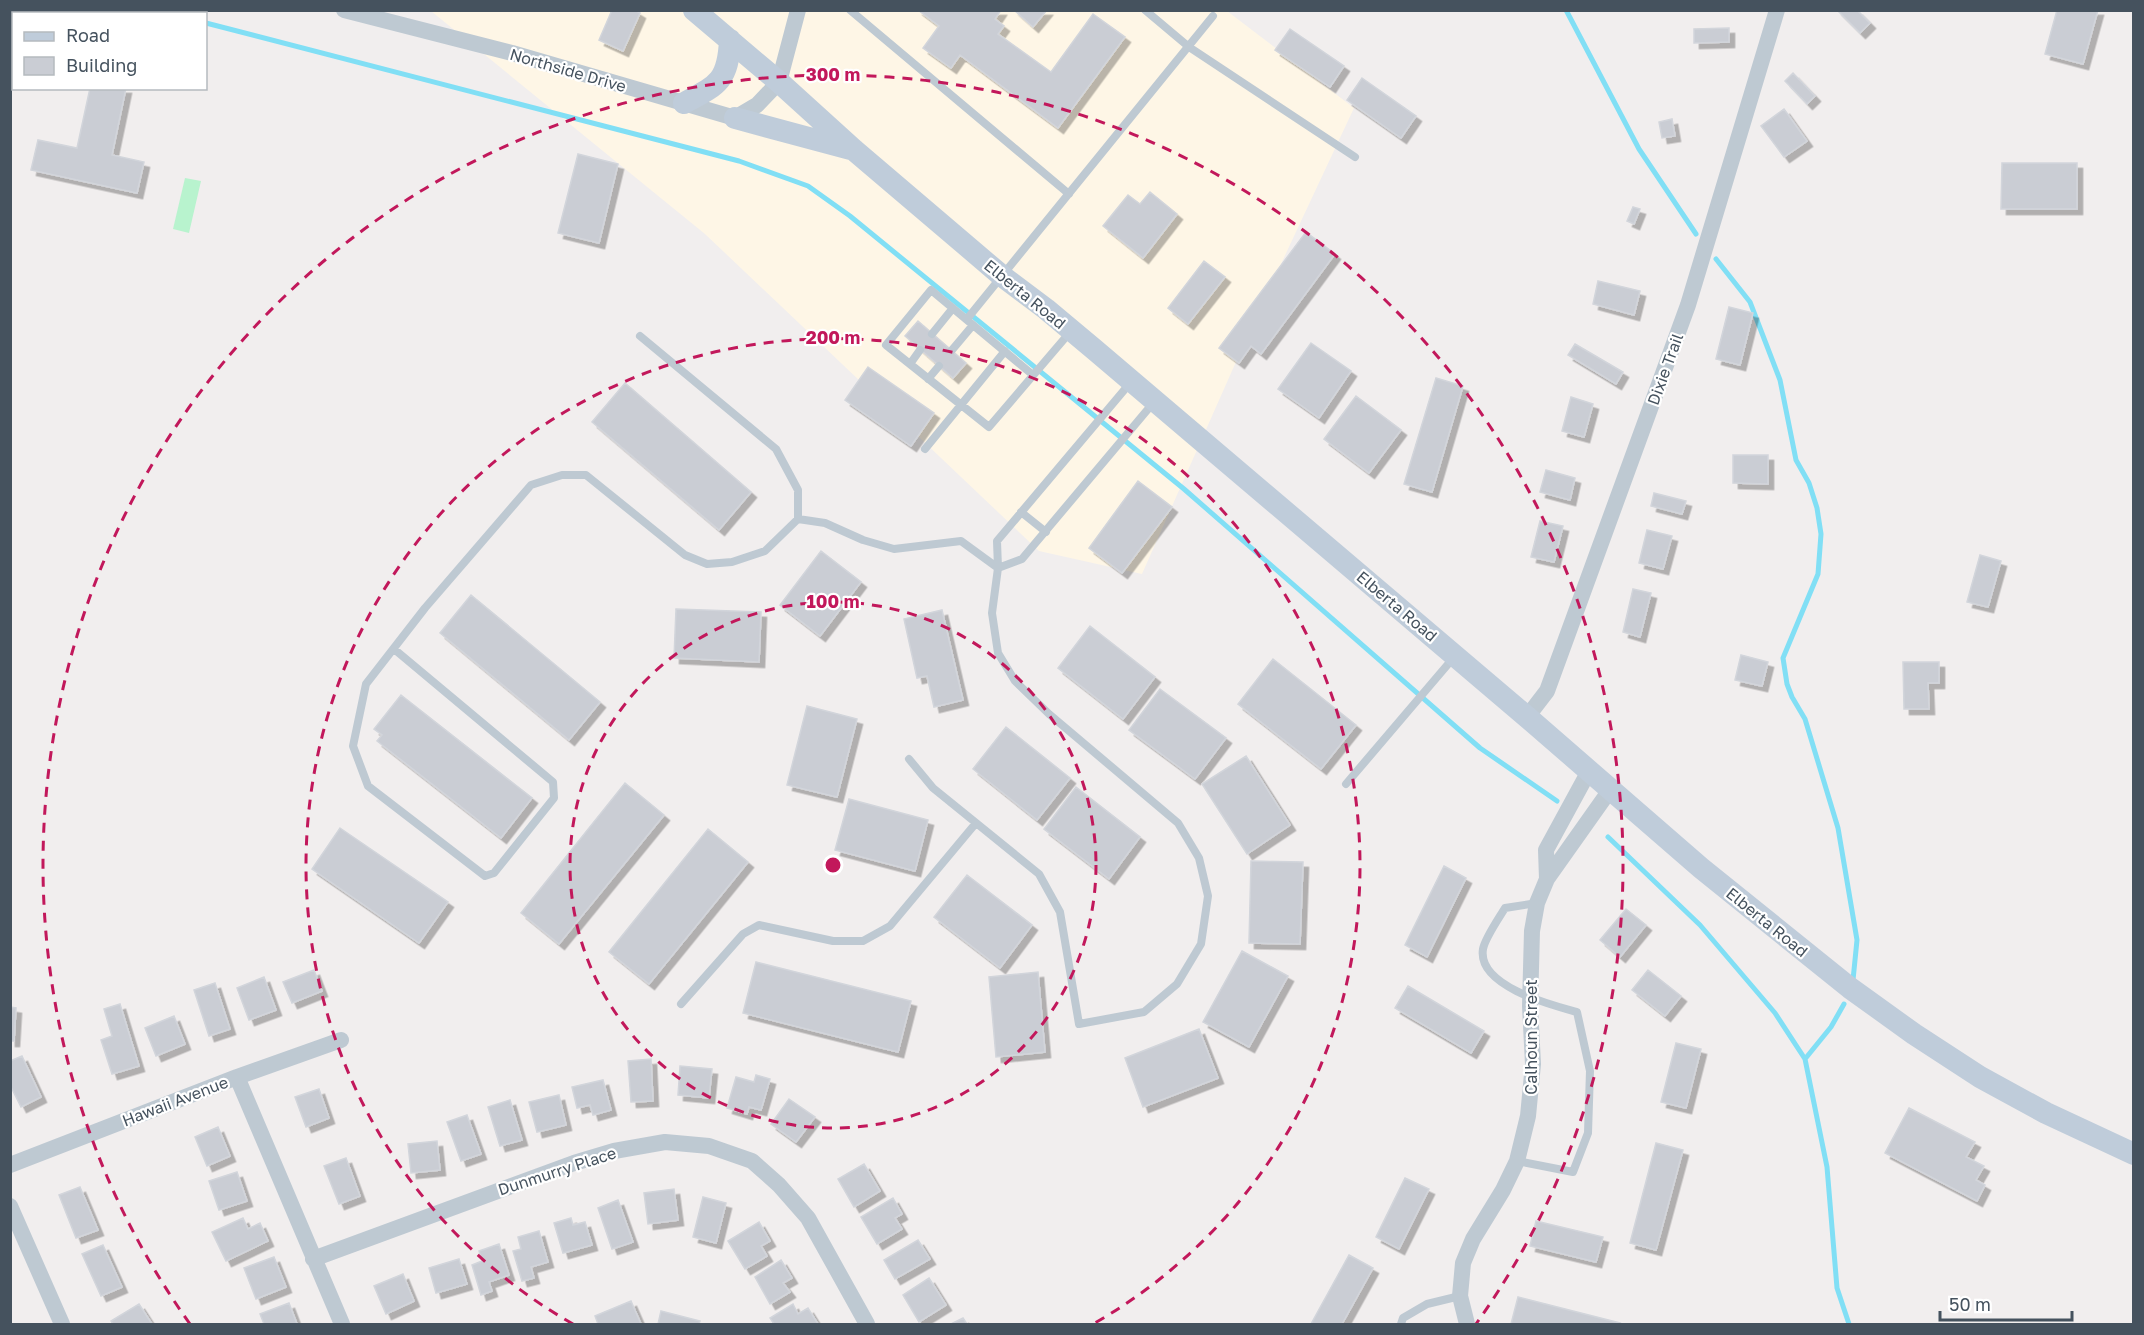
<svg xmlns="http://www.w3.org/2000/svg" width="2144" height="1335" viewBox="0 0 2144 1335" font-family="'Golos Text',sans-serif">
  <style>
    .commercial { fill: #fef6e6 }
    .green { fill: #b8f3ce }
    .lines { fill: none; stroke-linecap: round; stroke-linejoin: round }
    .stream { stroke: #81dff5; stroke-width: 5 }
    .building { fill: #cacdd4; stroke: #d2d5db; stroke-width: 1.5; filter: url(#shadow) }
    .lane { stroke: #bec9d2; stroke-width: 8 }
    .street { stroke: #bec9d2; stroke-width: 16 }
    .secondary { stroke: #bfccda; stroke-width: 22 }
    .ring { fill: none; stroke: #c2185b; stroke-width: 3; stroke-dasharray: 10 8 }
    .labels { text-anchor: middle; stroke-width: 4.5; stroke-linejoin: round; paint-order: stroke }
    .street-label { font-size: 16px; fill: #45525e; stroke: #fff }
    .centre { fill: #c2185b; stroke: #fff; stroke-width: 3 }
    .ring-label { font-size: 18px; text-anchor: middle; font-weight: bold; fill: #c2185b; stroke: #fff; stroke-width: 4.5; stroke-linejoin: round; paint-order: stroke }
  </style>
  <defs>
    <filter id="shadow"><feDropShadow dx="5.5" dy="5.5" stdDeviation="0" flood-color="#0004"/></filter>
  </defs>
  <rect width="100%" height="100%" fill="#f1eeee"/>
  <!-- commercial -->
  <path class="commercial" d="M431 11H1227L1354 108 1251 328 1142 574 1039 551 705 234Z"/>
  <!-- green -->
  <path class="green" d="M185 178 201 181 189 233 173 229Z"/>
  <g class="lines">
    <!-- stream -->
    <path class="stream" d="M155 10 167 14
      M1566 10 1639 149 1696 234
      M206 23 739 161 808 186 850 216 1184 489 1480 748 1557 801
      M1716 259 1750 302 1780 380 1796 460 1809 483 1817 508 1821 534 1818 574 1783 658 1787 684 1792 697 1805 719 1838 828 1857 940 1853 980
      M1608 837 1700 925 1775 1013 1805 1059 1827 1167 1837 1288 1849 1324
      M1805 1059 1831 1027 1844 1004"/>
  </g>
  <!-- building -->
  <path class="building" d="M612 10H635L640 13 623 51 599 40Z
    M918 10H1001L995 19 1004 26 998 34 1051 72 1093 14 1125 37 1058 128 960 55 951 68 923 48 939 26Z
    M1014 10H1047L1033 27Z
    M1837 10H1857L1870 23 1860 33Z
    M2057 10H2098L2083 64 2045 54Z
    M1729 28V42L1694 43V29Z
    M1290 29 1344 66 1330 87 1275 50Z
    M1793 73 1815 96 1807 104 1785 81Z
    M1362 78 1416 116 1401 138 1347 100Z
    M90 88H126L112 155 144 162 137 193 31 170 38 140 77 148Z
    M1784 109 1807 141 1784 157 1761 126Z
    M1672 119 1675 136 1662 138 1659 122Z
    M578 154 618 164 599 243 558 233Z
    M2002 163H2077V209H2001Z
    M1150 192 1177 214 1143 258 1103 226 1128 195 1140 204Z
    M1633 207 1640 209 1634 224 1627 221Z
    M1306 232 1335 254 1261 354 1251 346 1239 363 1219 348Z
    M1204 261 1225 277 1188 324 1168 308Z
    M1598 281 1640 291 1634 315 1593 304Z
    M1729 307 1753 313 1740 365 1716 359Z
    M918 321 966 363 953 378 905 336Z
    M1311 343 1351 371 1319 418 1278 389Z
    M1575 344 1623 372 1616 384 1568 355Z
    M868 367 934 413 911 446 845 400Z
    M1436 378 1463 386 1432 492 1404 484Z
    M625 383 751 492 719 530 592 422Z
    M1356 396 1401 430 1369 473 1324 439Z
    M1571 397 1593 404 1584 437 1562 431Z
    M1733 455H1768V484L1733 483Z
    M1546 470 1575 478 1570 500 1540 492Z
    M1138 481 1172 507 1122 573 1089 548Z
    M1654 493 1686 501 1682 514 1651 506Z
    M1540 521 1563 526 1554 562 1531 557Z
    M1647 530 1672 536 1663 569 1639 563Z
    M821 551 861 582 820 636 780 605Z
    M1980 555 2001 561 1988 607 1967 602Z
    M1633 589 1651 593 1640 637 1623 632Z
    M471 595 600 702 569 740 440 633Z
    M676 609 761 612 759 662 674 658Z
    M942 610 963 700 934 707 927 676 917 678 904 619Z
    M1090 626 1155 677 1123 719 1058 668Z
    M1741 655 1768 662 1762 686 1735 680Z
    M1273 659 1356 725 1321 769 1238 704Z
    M1903 662H1939V683H1928L1929 709H1904Z
    M1160 689 1226 738 1195 779 1129 730Z
    M401 695 532 798 501 838 377 741 382 735 374 729Z
    M807 706 857 719 837 797 787 785Z
    M1006 727 1070 778 1037 820 973 769Z
    M1246 756 1290 825 1247 854 1202 784Z
    M625 783 664 815 559 944 521 913Z
    M1076 787 1140 837 1109 879 1044 829Z
    M849 799 928 820 915 871 835 850Z
    M340 828 448 902 419 943 312 869Z
    M708 829 748 862 649 984 609 952Z
    M1251 861 1303 862 1300 944 1249 943Z
    M1444 866 1466 878 1427 957 1405 945Z
    M967 875 1032 925 1000 968 934 917Z
    M1626 909 1646 925 1620 957 1600 940Z
    M1242 951 1288 976 1249 1047 1203 1022Z
    M756 962 911 1001 898 1052 743 1013Z
    M314 970 322 991 292 1003 283 982Z
    M1648 970 1681 996 1665 1016 1632 990Z
    M1038 972 1045 1052 996 1057 989 977Z
    M264 977 276 1010 249 1020 237 988Z
    M215 983 230 1029 209 1036 194 990Z
    M1408 986 1484 1031 1471 1053 1395 1008Z
    M120 1004 139 1066 112 1074 101 1040 112 1036 104 1009Z
    M10 1007 16 1008 14 1041H10Z
    M174 1016 185 1044 156 1056 145 1028Z
    M1199 1029 1218 1078 1143 1107 1125 1058Z
    M1676 1043 1701 1049 1686 1108 1661 1102Z
    M22 1056 41 1097 21 1107 10 1085V1061Z
    M651 1059 653 1101 631 1102 628 1061Z
    M680 1066 712 1069 709 1098 678 1095Z
    M756 1075 770 1079 761 1110 749 1107 747 1114 727 1108 736 1077 754 1082Z
    M603 1080 611 1110 593 1115 590 1105 577 1108 572 1087Z
    M319 1089 329 1118 306 1127 295 1097Z
    M559 1095 566 1125 537 1132 529 1102Z
    M789 1099 815 1117 796 1142 771 1124Z
    M510 1100 522 1140 500 1146 488 1107Z
    M1909 1108 1975 1142 1966 1157 1984 1166 1976 1180 1985 1185 1977 1201 1885 1153Z
    M467 1115 481 1154 461 1161 447 1122Z
    M218 1127 230 1156 207 1166 195 1137Z
    M437 1141 440 1170 411 1173 408 1144Z
    M1656 1143 1683 1150 1656 1250 1630 1243Z
    M346 1158 360 1196 339 1204 324 1166Z
    M864 1164 880 1191 854 1207 838 1179Z
    M237 1172 247 1201 219 1210 209 1181Z
    M1405 1178 1429 1189 1399 1249 1376 1237Z
    M80 1187 98 1230 76 1238 59 1195Z
    M674 1189 678 1220 648 1224 644 1193Z
    M703 1197 726 1203 716 1243 693 1237Z
    M893 1198 902 1214 895 1218 902 1229 877 1244 861 1217Z
    M618 1200 633 1242 612 1249 598 1208Z
    M243 1218 248 1229 260 1223 268 1241 226 1261 212 1232Z
    M571 1218 573 1225 585 1222 592 1245 563 1253 554 1223Z
    M1536 1221 1603 1237 1596 1262 1530 1246Z
    M759 1222 770 1241 761 1246 767 1256 745 1269 728 1241Z
    M539 1231 548 1262 531 1267 534 1278 522 1281 513 1251 521 1249 518 1237Z
    M918 1240 930 1259 895 1279 884 1260Z
    M499 1244 509 1275 489 1282 492 1291 481 1295 472 1265 482 1261 479 1251Z
    M103 1245 122 1287 101 1296 82 1254Z
    M1349 1255 1373 1268 1342 1324H1311Z
    M274 1257 286 1287 256 1299 244 1268Z
    M459 1259 467 1284 436 1293 429 1268Z
    M781 1260 792 1278 783 1283 790 1292 770 1304 755 1277Z
    M403 1274 414 1301 386 1314 374 1286Z
    M929 1278 946 1305 919 1322 903 1295Z
    M1518 1297 1620 1323 1619 1324H1511Z
    M631 1301 641 1324H598L595 1316Z
    M289 1303 297 1324H264L260 1314Z
    M139 1304 152 1324H113L111 1321Z
    M793 1304 798 1314 808 1308 818 1324H774L770 1318Z
    M661 1311 700 1321 699 1324H658Z
    M963 1318 967 1324H951Z"/>
  <g class="lines">
    <!-- lane -->
    <path class="lane" d="M850 10 1069 194
      M1145 10 1189 47 1355 157
      M967 319 1213 16
      M932 334 953 308
      M952 350 973 325
      M910 364 920 350
      M1033 375 931 290 886 345 989 427 1071 331
      M928 379 939 366
      M925 449 1005 351
      M1021 512 1046 532
      M798 519 825 523 863 540 894 549 961 541 998 568
      M998 568 1022 559 1154 402
      M394 649 553 782 554 798 494 873 485 876 368 786 353 746 366 684 425 608 531 485 562 475H586L685 555 707 564 732 562 765 551 798 519V490L776 449 640 336
      M909 759 933 788 1039 874 1060 912 1079 1024 1144 1012 1177 984 1201 944 1208 896 1199 858 1178 823 1049 714 1015 681 998 653 992 613 998 568 997 541 1131 382
      M1346 784 1455 656
      M681 1004 743 934 759 925 833 941H863L890 926 976 823
      M1517 1161 1573 1172 1588 1133 1590 1071 1577 1012C1551 1005 1477 986 1483 949 1485 938 1499 918 1505 908L1537 903
      M1401 1324 1403 1318 1427 1304 1460 1296"/>
    <!-- street -->
    <path class="street" d="M344 10 512 53 735 118 757 105 779 82 798 10
      M1527 717 1547 691 1688 305 1777 10
      M1547 879 1546 850 1589 771
      M237 1077 342 1324
      M10 1165 237 1077 341 1040
      M10 1206 62 1324
      M313 1259 574 1163 614 1151 665 1142 709 1146 752 1161 779 1185 808 1218 867 1324
      M1467 1324 1460 1296 1463 1263 1473 1239 1503 1190 1517 1161 1528 1116 1533 1064 1530 1006 1532 931 1537 903 1547 879 1610 790"/>
    <!-- secondary -->
    <path class="secondary" d="M694 10 779 82 854 150 1002 276 1046 309 1095 350 1527 717 1701 868 1850 988 1914 1034 1980 1077 2046 1113 2134 1154
      M684 103C718 85 728 81 730 40
      M735 118 850 149"/>
  </g>
  <!-- distance rings -->
  <g class="ring">
    <circle cx="833" cy="865" r="263"/>
    <path d="M573 1324A527 527 0 1 1 1093 1324"/>
    <path d="M190 1324A790 790 0 1 1 1476 1324"/>
  </g>
  <g class="labels">
    <!-- street labels -->
    <g class="street-label">
      <text transform="translate(568 70) rotate(16)" y="6">Northside Drive</text>
      <text transform="translate(1025 294) rotate(39)" y="6">Elberta Road</text>
      <text transform="translate(1665 369) rotate(-70)" y="6">Dixie Trail</text>
      <text transform="translate(1397 606) rotate(40)" y="6">Elberta Road</text>
      <text transform="translate(1767 922) rotate(39)" y="6">Elberta Road</text>
      <text transform="translate(1531 1037) rotate(-90)" y="6">Calhoun Street</text>
      <text transform="translate(175 1101) rotate(-21)" y="6">Hawaii Avenue</text>
      <text transform="translate(557 1171) rotate(-18)" y="6">Dunmurry Place</text>
    </g>
  </g>
  <circle cx="833" cy="865" r="9" class="centre"/>
  <g class="ring-label">
    <text x="833" y="81">300 m</text>
    <text x="833" y="344">200 m</text>
    <text x="833" y="608">100 m</text>
  </g>
  <!-- border -->
  <rect width="2144" height="1335" fill="none" stroke="#45525e" stroke-width="24"/>
  <!-- legend -->
  <rect x="12" y="12" width="195" height="78" fill="#ffffff" stroke="#b5babf" stroke-width="1.5"/>
  <rect x="24" y="32" width="30" height="9" fill="#bfccda" stroke="#b5babf" stroke-width="1.5"/>
  <text x="66" y="42" font-size="18" fill="#45525e">Road</text>
  <rect x="24" y="57" width="30" height="18" fill="#cacdd4" stroke="#b5babf" stroke-width="1.5"/>
  <text x="66" y="72" font-size="18" fill="#45525e">Building</text>
  <!-- scale -->
  <path d="M1940 1311v9h132v-9" fill="none" stroke="#45525e" stroke-width="3"/>
  <text x="1949" y="1311" font-size="18" fill="#45525e" stroke="#ffffff" stroke-width="4.5" paint-order="stroke">50 m</text>
</svg>
